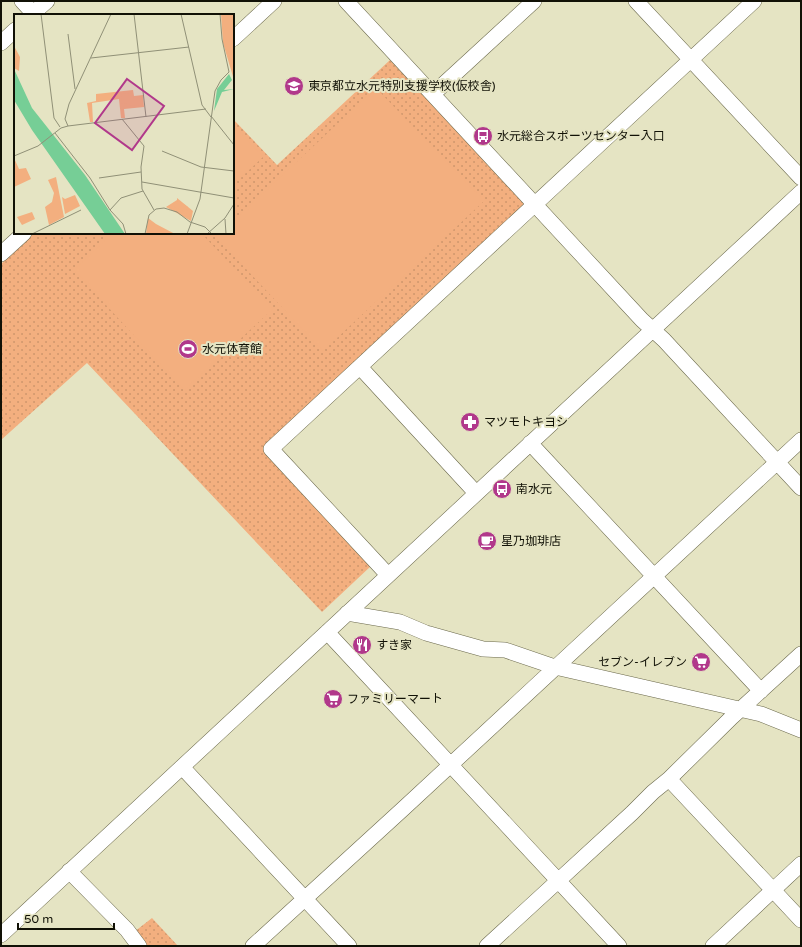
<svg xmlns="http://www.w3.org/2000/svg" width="802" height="947" viewBox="0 0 802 947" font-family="'Varela Round','Noto Sans JP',sans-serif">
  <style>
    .park { fill: url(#park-dots) }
    .pitch { fill: #f3af7f }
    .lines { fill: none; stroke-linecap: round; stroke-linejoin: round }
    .minor-casing { stroke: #6b694c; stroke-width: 16 }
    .minor { stroke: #fff; stroke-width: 15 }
    .labels { text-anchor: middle; stroke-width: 4; stroke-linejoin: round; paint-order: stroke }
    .poi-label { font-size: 12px; fill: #111106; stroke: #e5e4c3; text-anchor: start }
    .inset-road { fill: none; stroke: #909077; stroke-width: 1 }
    .view { fill: #b1388b; fill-opacity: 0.15; stroke: #b1388b; stroke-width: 2 }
    .inset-edge { fill: none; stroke: #111106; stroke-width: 2 }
  </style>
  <defs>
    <pattern id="park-dots" width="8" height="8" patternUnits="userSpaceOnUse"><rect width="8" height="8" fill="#f3af7f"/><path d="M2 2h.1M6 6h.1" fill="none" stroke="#cf966c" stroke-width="1.8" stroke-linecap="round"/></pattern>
  </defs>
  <rect width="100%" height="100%" fill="#e5e4c3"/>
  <!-- park -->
  <path class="park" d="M390 60 523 201 524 206 263 448 371 566 322 612 87 363 1 440V264L34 233H233V119L277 165Z
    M152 918 178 946H142L134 932Z"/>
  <!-- pitch -->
  <path class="pitch" d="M376 88 484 201 323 351 216 237 220 233H233V221Z
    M233 125 263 157 233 185Z
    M113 233H201L273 309 184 390 74 270Z"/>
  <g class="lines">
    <defs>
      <path id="minor" d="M22 1 33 13
        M346 1 642 320 664 340 801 488
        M636 1 801 178
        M31 15 47 1
        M233 39 274 1
        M1 43 15 30
        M433 94 534 1
        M1 254 24 233
        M360 367 476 493
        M530 443 761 691
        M388 575 271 449 754 1
        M347 613 400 622 426 633 483 649 505 650 555 667 761 714 801 730
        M327 632 619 946
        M182 767 349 946
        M669 779 801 920
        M69 871 127 930 139 946
        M1 935 801 192
        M253 946 404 808 801 440
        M487 946 632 813 653 792 669 779 732 717 801 654
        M713 946 801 864"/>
    </defs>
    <!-- minor casing -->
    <use href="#minor" class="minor-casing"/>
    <!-- minor -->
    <use href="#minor" class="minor"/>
  </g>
  <!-- icons -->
  <defs>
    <symbol id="school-disc" viewBox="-11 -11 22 22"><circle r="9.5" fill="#b1388b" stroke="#e5e4c3"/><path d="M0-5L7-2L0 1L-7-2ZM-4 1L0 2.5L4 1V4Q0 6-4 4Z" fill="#fff"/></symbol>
    <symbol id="bus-disc" viewBox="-11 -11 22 22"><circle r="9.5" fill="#b1388b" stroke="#e5e4c3"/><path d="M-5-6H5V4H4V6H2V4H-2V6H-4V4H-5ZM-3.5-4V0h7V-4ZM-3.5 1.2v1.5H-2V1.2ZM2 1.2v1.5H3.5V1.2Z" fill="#fff"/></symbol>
    <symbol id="stadium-disc" viewBox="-11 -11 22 22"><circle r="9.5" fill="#b1388b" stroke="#e5e4c3"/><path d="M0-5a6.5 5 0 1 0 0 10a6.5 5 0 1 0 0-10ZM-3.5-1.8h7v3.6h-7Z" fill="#fff"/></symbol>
    <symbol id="pharmacy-disc" viewBox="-11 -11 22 22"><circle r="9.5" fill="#b1388b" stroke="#e5e4c3"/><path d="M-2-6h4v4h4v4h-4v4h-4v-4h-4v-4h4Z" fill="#fff"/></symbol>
    <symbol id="cafe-disc" viewBox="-11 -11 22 22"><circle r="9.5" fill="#b1388b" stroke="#e5e4c3"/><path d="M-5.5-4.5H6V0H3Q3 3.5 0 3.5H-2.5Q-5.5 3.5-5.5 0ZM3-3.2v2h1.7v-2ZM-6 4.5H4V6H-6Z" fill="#fff"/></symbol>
    <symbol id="restaurant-disc" viewBox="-11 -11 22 22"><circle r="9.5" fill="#b1388b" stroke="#e5e4c3"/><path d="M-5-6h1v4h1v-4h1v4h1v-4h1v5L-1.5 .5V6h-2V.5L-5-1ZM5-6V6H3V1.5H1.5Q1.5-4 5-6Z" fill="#fff"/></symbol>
    <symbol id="supermarket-disc" viewBox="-11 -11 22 22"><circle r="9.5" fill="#b1388b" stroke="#e5e4c3"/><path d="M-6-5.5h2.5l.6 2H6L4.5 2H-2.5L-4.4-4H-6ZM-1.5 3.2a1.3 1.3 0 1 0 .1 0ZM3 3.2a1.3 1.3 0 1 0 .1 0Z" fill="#fff"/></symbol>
  </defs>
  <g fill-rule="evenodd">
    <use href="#school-disc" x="283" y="75" width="22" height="22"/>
    <use href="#bus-disc" x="472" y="125" width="22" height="22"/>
    <use href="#stadium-disc" x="177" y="338" width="22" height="22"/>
    <use href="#pharmacy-disc" x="459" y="411" width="22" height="22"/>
    <use href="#bus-disc" x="491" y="478" width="22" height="22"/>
    <use href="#cafe-disc" x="476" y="530" width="22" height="22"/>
    <use href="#restaurant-disc" x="351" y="634" width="22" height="22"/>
    <use href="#supermarket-disc" x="690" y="651" width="22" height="22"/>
    <use href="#supermarket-disc" x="322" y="688" width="22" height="22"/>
  </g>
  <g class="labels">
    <!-- poi labels -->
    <g class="poi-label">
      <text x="308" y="90">東京都立水元特別支援学校(仮校舎)</text>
      <text x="497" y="140">水元総合スポーツセンター入口</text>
      <text x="202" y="353">水元体育館</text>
      <text x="484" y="426">マツモトキヨシ</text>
      <text x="516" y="493">南水元</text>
      <text x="501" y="545">星乃珈琲店</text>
      <text x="376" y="649">すき家</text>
      <text x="687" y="666" text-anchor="end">セブン-イレブン</text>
      <text x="347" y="703">ファミリーマート</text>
    </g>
  </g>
  <!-- overview -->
  <g transform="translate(14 14)">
    <rect width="220" height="220" fill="#e5e4c3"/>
    <path d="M207 0H220V66L209 29ZM0 32 6 43 5 57 0 54ZM119 76 120 82 129 81 130 93 110 95 111 104H107L105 85 78 89 79 108H76L73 89 82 87V80ZM0 144 5 155 12 154 17 165 0 173ZM42 163 50 203 35 211 31 193 38 188 40 179 34 166ZM61 181 66 192 51 200 48 183 51 185ZM163 184 179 197 177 207 152 193 163 186ZM18 198 21 205 8 211 3 203ZM134 204 142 210 161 220H132Z" fill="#f3af7f"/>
    <path d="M114 79 115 84 127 82 129 91 116 92 115 89 108 90 107 80ZM164 187 174 193 172 196 178 197 177 201 160 193Z" fill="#f3af7f"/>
    <path d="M0 55 18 94 71 161 111 220H91L18 116 0 86ZM215 60 218 66 210 76 220 75 208 78 200 97 203 75Z" fill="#76ce96"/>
    <path class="inset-road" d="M27 0 40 104 46 113M120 0 132 103M167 0 188 91 197 103M54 20 61 75M77 44 175 33M197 102 220 131M108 105 130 132 127 153 128 175 140 196M54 112 192 95M54 112 51 105 55 90 97 0M41 119 76 164 96 196 109 210 112 220M148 137 187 153 220 157M0 142 24 132 47 114 54 112M85 164 127 158M128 168 220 184M96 196 107 184 129 177M211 205 212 220M18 220 67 196M131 220 135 201 142 195 150 194 163 198 176 208 191 213 198 220M173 220 186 185 201 77 207 66 215 58 208 25 206 0M193 220 211 204 220 190"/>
    <path class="view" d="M113 65 150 92 118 136 81 109Z"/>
    <rect width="220" height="220" class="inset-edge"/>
  </g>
  <!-- border -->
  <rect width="802" height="947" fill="none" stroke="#111106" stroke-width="4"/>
  <!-- scale -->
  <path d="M18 923v6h96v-6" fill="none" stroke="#111106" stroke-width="2"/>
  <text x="24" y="923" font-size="12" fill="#111106" stroke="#e5e4c3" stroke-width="3" paint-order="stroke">50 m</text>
</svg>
